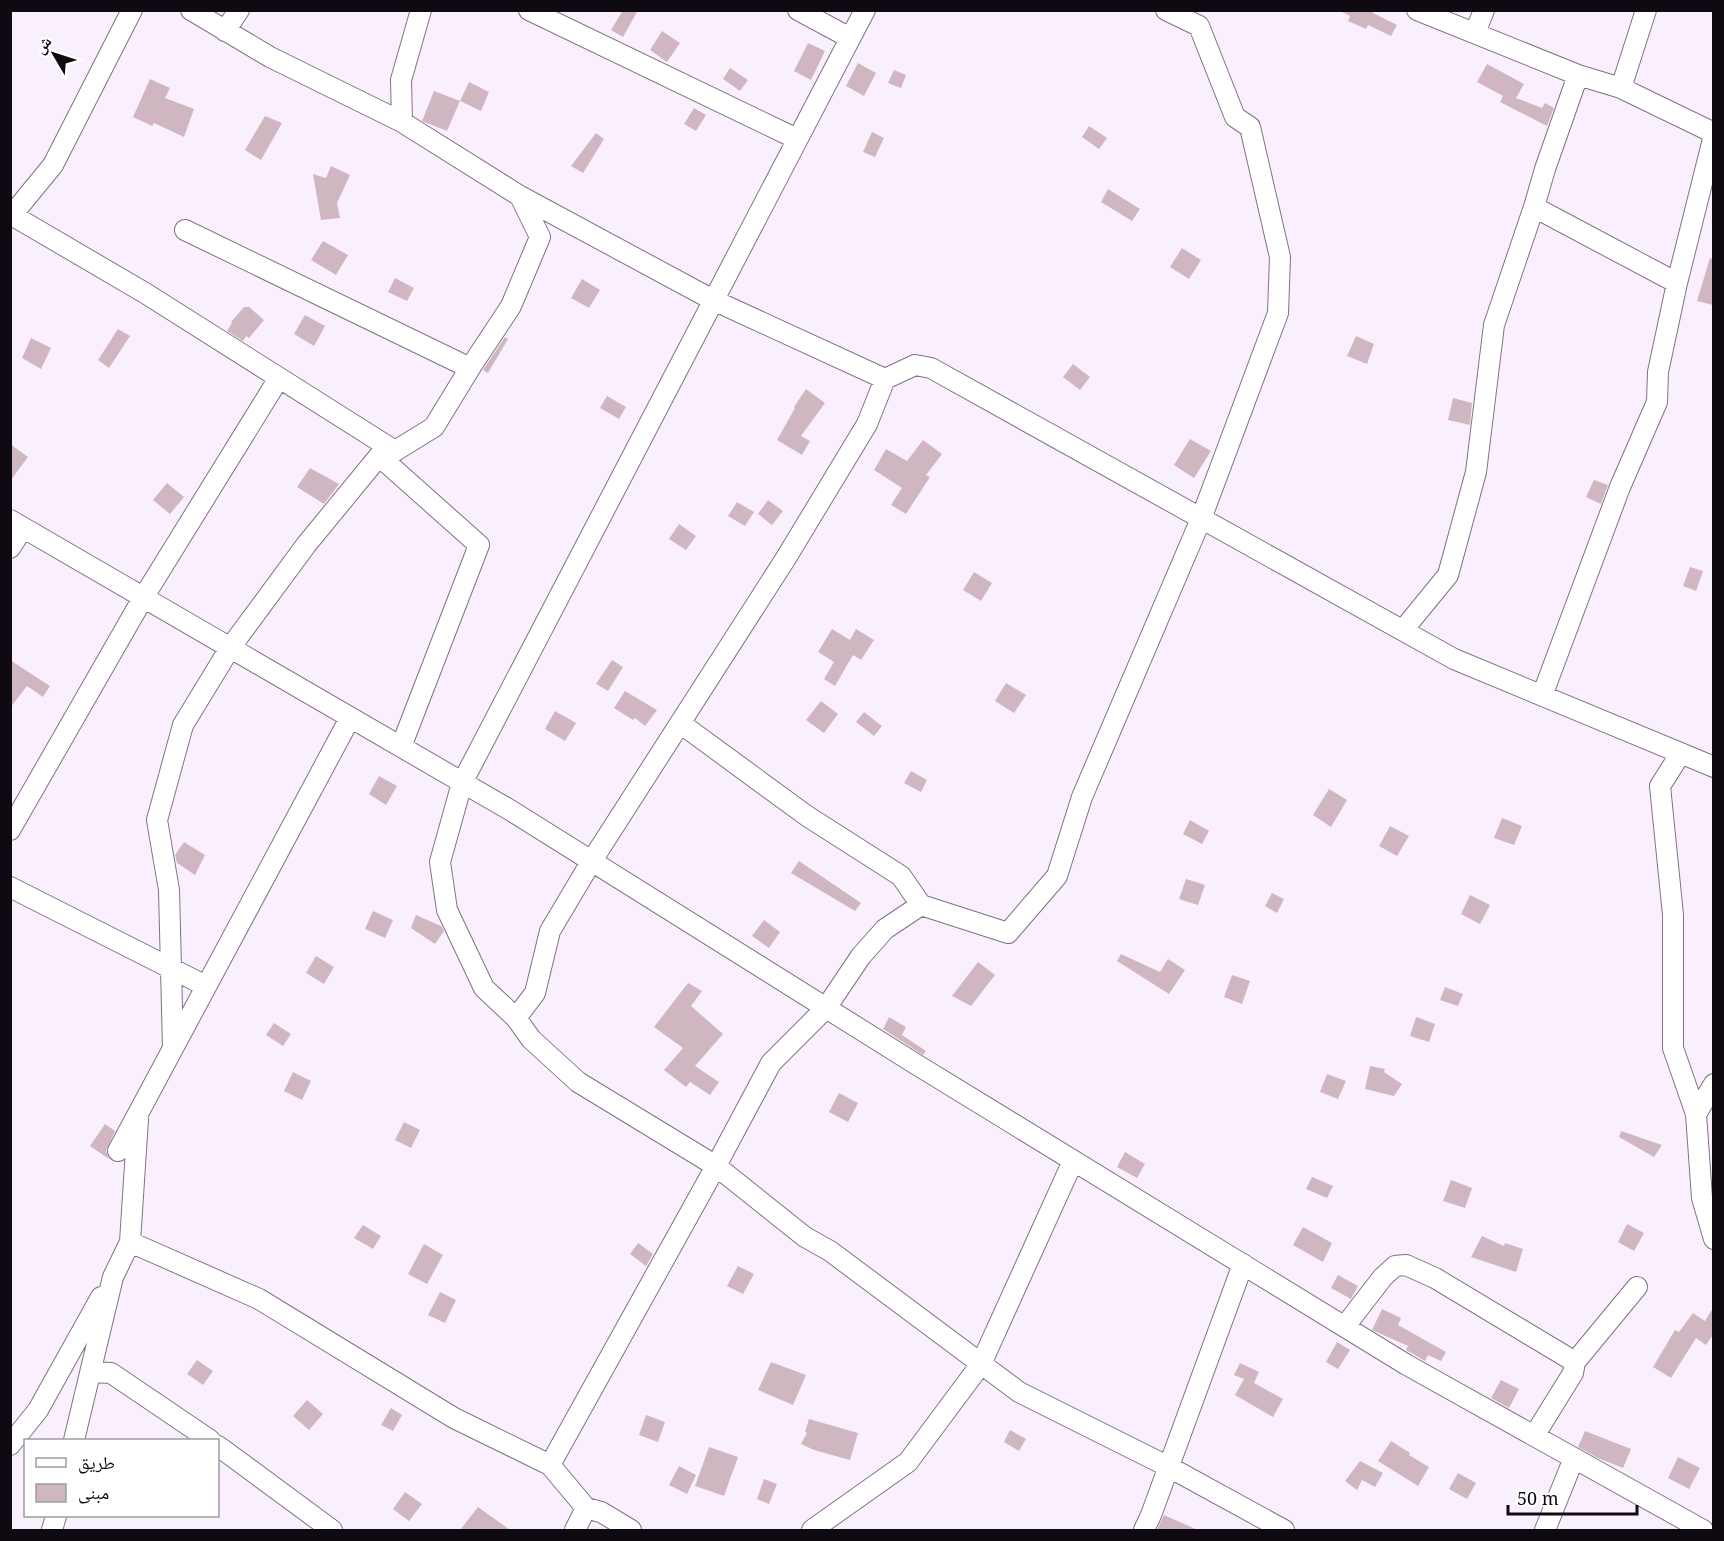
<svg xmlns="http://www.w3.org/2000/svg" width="1724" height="1541" viewBox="0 0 1724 1541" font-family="'Noto Serif','Noto Naskh Arabic',serif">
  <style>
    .building { fill: #d0b6c1 }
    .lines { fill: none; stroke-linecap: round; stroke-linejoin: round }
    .minor-casing { stroke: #807285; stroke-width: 22 }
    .minor { stroke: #fff; stroke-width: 20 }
  </style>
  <rect width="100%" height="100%" fill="#faf0fd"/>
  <!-- building -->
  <path class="building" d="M623 10H638L623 37 611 30Z
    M1338 10H1374L1373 13 1397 25 1391 36 1368 25 1366 29 1348 21 1350 16Z
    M662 31 680 43 667 62 650 50Z
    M808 43 825 51 811 80 794 71Z
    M858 63 876 73 864 96 846 86Z
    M1487 64 1524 84 1516 98 1542 108 1545 103 1554 108 1547 126 1500 102 1503 96 1477 82Z
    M730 68 748 80 740 91 723 79Z
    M894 70 906 75 901 88 888 83Z
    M150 79 170 88 165 98 194 109 184 137 154 123 152 126 133 117Z
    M469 82 489 92 481 111 460 101Z
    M434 91 460 101 447 131 422 121Z
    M694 108 706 115 696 131 684 124Z
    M265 116 282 123 261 160 245 150Z
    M1089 126 1107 138 1099 149 1082 137Z
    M872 132 884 138 875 157 863 152Z
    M596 133 604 139 583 173 571 166Z
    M331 166 350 175 337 203 340 218 321 220 313 174 326 178Z
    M1108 189 1140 209 1132 221 1101 202Z
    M323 241 348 255 336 275 311 260Z
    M1182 248 1201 260 1189 279 1170 267Z
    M1710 258 1713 259V305L1697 301Z
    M395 278 414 288 407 301 388 292Z
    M582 279 600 290 589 308 571 298Z
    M244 307H249L264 320 249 338 246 336 243 341 227 331 232 323 231 322Z
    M305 315 325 326 314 346 294 334Z
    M118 329 130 336 109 368 98 360Z
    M1356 336 1374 344 1367 364 1347 356Z
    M505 337 508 339 488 373 483 370Z
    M31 338 51 348 41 369 22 358Z
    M1073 364 1090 377 1080 390 1063 377Z
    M806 389 825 403 801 436 810 441 802 455 777 440 795 408 794 407Z
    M607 396 626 407 619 419 600 408Z
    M1453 398 1472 403 1470 425 1448 420Z
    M1190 439 1211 451 1194 478 1174 465Z
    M923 440 942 454 926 475 930 477 906 514 891 505 902 488 874 470 886 449 907 461Z
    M10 444 28 457 10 481Z
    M310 468 339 484 324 504 297 487Z
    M1594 480 1608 485 1601 504 1586 497Z
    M167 483 184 497 170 514 153 500Z
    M768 500 783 511 772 525 758 514Z
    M737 502 754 512 745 526 728 516Z
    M679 524 696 536 686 550 669 539Z
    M1690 567 1703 571 1696 591 1683 586Z
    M974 572 992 583 981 601 963 590Z
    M832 629 850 640 856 629 874 640 861 660 853 655 835 686 824 679 834 662 818 652Z
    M10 660 50 686 43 697 27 686 10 708Z
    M612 660 623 667 608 691 596 684Z
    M1006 683 1026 695 1014 713 995 701Z
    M625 691 657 710 645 726 635 718 633 720 614 708Z
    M821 701 838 714 824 733 806 720Z
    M555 711 576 723 565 741 545 729Z
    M864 712 882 726 874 736 856 722Z
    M911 771 927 780 921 792 904 783Z
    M379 776 397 786 386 805 369 794Z
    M1329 789 1347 800 1331 827 1313 815Z
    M1502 818 1522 826 1514 845 1494 838Z
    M1190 820 1209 831 1202 844 1183 834Z
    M1390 826 1409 836 1397 856 1379 846Z
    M184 842 205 855 195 875 177 863 175 855Z
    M799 861 861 903 855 911 791 873Z
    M1186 879 1205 885 1198 905 1179 899Z
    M1272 893 1284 899 1277 913 1265 906Z
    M1470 895 1490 905 1480 924 1461 914Z
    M373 911 393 920 385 938 365 929Z
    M416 915 441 926 444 931 435 944 411 928Z
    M764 920 780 932 769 948 752 936Z
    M1121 954 1160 972 1168 959 1185 970 1169 994 1117 961Z
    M316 956 334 967 324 984 306 973Z
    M978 962 995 975 971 1006 952 996Z
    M1232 975 1250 981 1242 1004 1224 997Z
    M688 983 702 991 691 1006 723 1034 695 1066 719 1082 710 1095 690 1082 686 1087 664 1070 683 1048 654 1027Z
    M1445 987 1463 994 1458 1006 1440 1000Z
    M889 1017 906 1027 902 1035 926 1051 923 1055 883 1029Z
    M1416 1017 1435 1024 1429 1042 1410 1036Z
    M274 1023 291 1034 283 1046 266 1035Z
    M1370 1066 1385 1069 1384 1072 1402 1084 1394 1096 1365 1089Z
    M293 1072 311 1081 302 1100 284 1091Z
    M1327 1074 1346 1081 1338 1099 1320 1092Z
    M839 1093 858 1103 848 1122 829 1112Z
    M404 1122 420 1130 411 1148 395 1140Z
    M105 1124 115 1131 106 1151 109 1159 90 1146Z
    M1621 1131 1662 1145 1654 1157 1619 1137Z
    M1125 1152 1145 1164 1137 1178 1117 1167Z
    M1312 1177 1333 1186 1327 1198 1306 1189Z
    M1451 1180 1472 1188 1465 1208 1443 1201Z
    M1627 1224 1644 1233 1634 1251 1618 1242Z
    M363 1225 381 1236 373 1249 354 1238Z
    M1303 1227 1332 1243 1323 1262 1293 1245Z
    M1482 1236 1504 1246 1505 1243 1523 1249 1516 1272 1471 1257Z
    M638 1243 653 1254 646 1266 630 1254Z
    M424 1244 443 1255 427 1284 408 1274Z
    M738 1266 754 1274 743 1294 727 1286Z
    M1338 1275 1358 1286 1351 1299 1331 1288Z
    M440 1292 456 1300 445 1323 428 1315Z
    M1713 1308V1335L1706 1345 1696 1338 1671 1378 1653 1367 1675 1330 1679 1332 1693 1313 1705 1321Z
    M1382 1309 1401 1318 1398 1325 1446 1352 1441 1361 1428 1355 1425 1361 1406 1350 1408 1346 1372 1330Z
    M1337 1342 1350 1350 1338 1369 1326 1362Z
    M197 1360 213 1371 203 1385 187 1374Z
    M771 1362 806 1375 793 1405 758 1390Z
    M1240 1363 1259 1372 1254 1383 1283 1399 1273 1417 1235 1395 1244 1379 1234 1375Z
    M1501 1380 1519 1389 1509 1408 1491 1398Z
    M307 1400 323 1414 309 1430 293 1416Z
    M391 1408 402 1415 393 1431 381 1425Z
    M646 1415 665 1422 658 1442 639 1435Z
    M809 1419 858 1433 850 1460 814 1450 801 1444 807 1433 805 1432Z
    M1010 1430 1026 1439 1019 1451 1004 1442Z
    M1585 1431 1631 1449 1623 1468 1598 1458 1578 1447Z
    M1391 1441 1410 1453 1409 1455 1429 1467 1418 1486 1378 1461Z
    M709 1447 738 1457 724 1496 695 1486Z
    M1678 1457 1700 1468 1689 1489 1668 1478Z
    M1360 1461 1383 1473 1375 1487 1362 1480 1357 1490 1345 1481Z
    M679 1466 696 1475 687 1494 669 1485Z
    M1458 1473 1476 1483 1467 1499 1449 1489Z
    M764 1479 777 1484 769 1504 757 1499Z
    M405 1492 422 1504 409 1521 393 1509Z
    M478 1507 510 1530H460Z
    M1164 1515 1198 1530H1157Z"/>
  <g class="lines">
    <defs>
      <path id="minor" d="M191 10 270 57 402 122 520 196 713 300 885 379
        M529 10 797 139
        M798 10 850 38
        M865 10 462 783 440 862 447 910 484 988 516 1018 531 1039 578 1082 716 1166 805 1237 830 1251 1019 1392 1169 1467 1284 1530
        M1417 10 1578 75 1621 88 1714 133
        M225 31 239 10
        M1475 33 1484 10
        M1621 88 1646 10
        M402 122 401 80 421 10
        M1534 207 1677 283
        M10 214 145 293 395 451
        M12 215 53 165 132 10
        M185 230 470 368
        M384 455 395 451 434 427 470 368 511 306 540 237 520 196
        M10 520 510 810 914 1063 1407 1365 1703 1530
        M10 548 23 528
        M1403 630 1448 575 1476 472 1494 325 1534 207 1545 169 1578 75
        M1542 696 1620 487 1657 402 1658 372 1677 283 1714 135
        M680 723 807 816 901 876 921 905 1008 933 1057 876 1082 797 1201 519 1278 313 1280 257 1250 127 1235 117 1199 26 1166 10
        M1681 753 1660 786 1673 915V1048L1696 1114 1702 1198 1714 1239
        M10 830 143 598 279 378
        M10 887 206 986
        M516 1018 535 993 550 931 591 862 786 558 867 424 885 379 915 365 931 368 1454 659 1714 767
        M173 1048 169 890 157 820 183 725 230 648 306 545 379 456 479 545 401 747
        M1696 1114 1714 1084
        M118 1151 350 718
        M130 1242 259 1299 454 1418 550 1465 586 1508 601 1512 631 1530
        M1345 1326 1383 1277 1395 1266 1406 1265 1435 1278 1575 1362
        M91 1372 111 1373 210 1440
        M1534 1436 1573 1373 1575 1362 1637 1287
        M74 1440 113 1277 130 1242 138 1119
        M10 1445 38 1410 101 1297
        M218 1446 332 1530
        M550 1465 716 1166 771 1063 826 1008 861 956 885 929 921 905
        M52 1530 56 1516
        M575 1530 586 1508
        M812 1530 908 1462 981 1364 1073 1161
        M1144 1530 1151 1515 1243 1264
        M1545 1530 1574 1458"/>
    </defs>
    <!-- minor casing -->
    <use href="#minor" class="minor-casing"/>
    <!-- minor -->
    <use href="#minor" class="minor"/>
  </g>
  <!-- border -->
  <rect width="1724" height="1541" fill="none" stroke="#0f0a11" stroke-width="24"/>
  <!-- legend -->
  <rect x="24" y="1439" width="195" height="78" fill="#ffffff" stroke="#9f9da0" stroke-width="1.5"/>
  <rect x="36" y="1458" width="30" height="9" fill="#ffffff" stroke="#9f9da0" stroke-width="1.5"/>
  <text x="78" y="1469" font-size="18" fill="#0f0a11">طريق</text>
  <rect x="36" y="1484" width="30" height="18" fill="#d0b6c1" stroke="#9f9da0" stroke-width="1.5"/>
  <text x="78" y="1499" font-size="18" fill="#0f0a11">مبنى</text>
  <!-- north arrow -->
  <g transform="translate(54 54) rotate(309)" stroke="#ffffff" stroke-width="4.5" paint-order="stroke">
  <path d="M0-4.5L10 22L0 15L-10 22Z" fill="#0f0a11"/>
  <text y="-9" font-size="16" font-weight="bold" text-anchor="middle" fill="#0f0a11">ش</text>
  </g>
  <!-- scale -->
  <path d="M1508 1505v9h129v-9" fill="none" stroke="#0f0a11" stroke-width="3"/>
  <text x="1517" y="1505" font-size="18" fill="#0f0a11" stroke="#ffffff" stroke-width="4.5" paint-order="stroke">50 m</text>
</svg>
